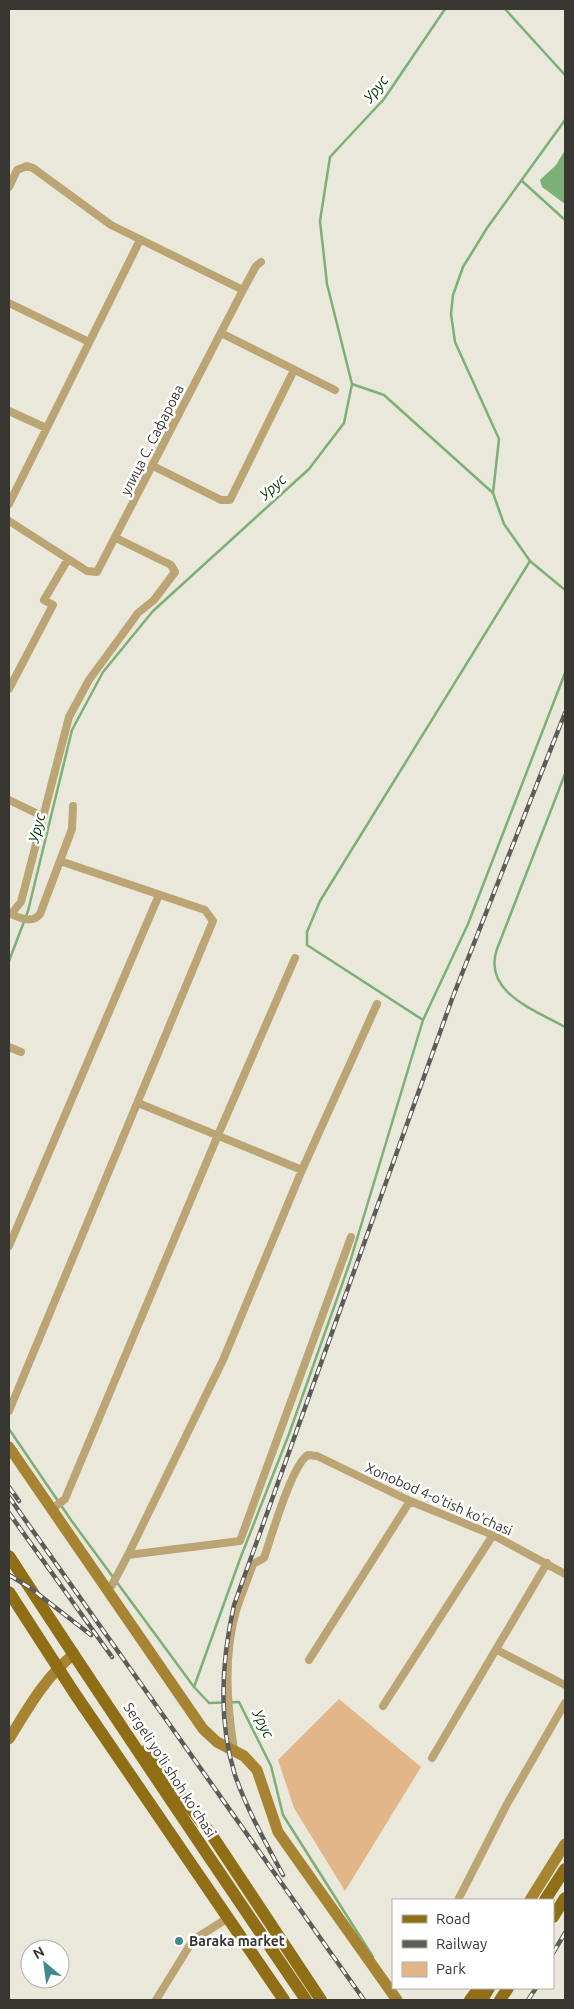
<svg xmlns="http://www.w3.org/2000/svg" width="574" height="2009" viewBox="0 0 574 2009" font-family="Ubuntu,sans-serif">
  <style>
    .green { fill: #e3b689 }
    .water { fill: #7cb077 }
    .lines { fill: none; stroke-linecap: round; stroke-linejoin: round }
    .stream { stroke: #7cb077; stroke-width: 2.5 }
    .street { stroke: #bca574; stroke-width: 8 }
    .secondary { stroke: #a78432; stroke-width: 11 }
    .primary { stroke: #906e15; stroke-width: 12 }
    .rail-casing { stroke: #5d5c56; stroke-width: 4.5 }
    .rail { stroke: #fff; stroke-width: 2.5; stroke-dasharray: 8; stroke-linecap: butt }
    .primary-bridge { stroke: #906e15; stroke-width: 12 }
    .poi-dot { fill: #41898c; stroke: #fff; stroke-width: 2 }
    .labels { text-anchor: middle; stroke-width: 5; stroke-linejoin: round; paint-order: stroke }
    .street-label { font-size: 14px; fill: #373631; stroke: #fff }
    .poi-label { font-size: 14px; font-weight: bold; fill: #373631; stroke: #fff; text-anchor: start }
    .water-label { font-size: 15px; font-style: italic; fill: #003700; stroke: #fff }
  </style>
  <rect width="100%" height="100%" fill="#e9e8db"/>
  <!-- green -->
  <path class="green" d="M339 1699 421 1767 345 1891 294 1808 278 1760Z"/>
  <!-- water -->
  <path class="water" d="M565 150V204L542 187 540 180 556 165Z"/>
  <g class="lines">
    <!-- stream -->
    <path class="stream" d="M505 9 565 75
      M565 120 487 228 463 267 453 295 451 314 455 342 499 439 493 493 504 524 530 561 565 590
      M522 181 565 220
      M352 384 384 395 493 493
      M565 774 497 949C482 992 535 1010 565 1027
      M9 961 28 911 72 730 103 672 153 611 309 469 344 423 352 384 327 284 320 221 330 157 384 99 445 9
      M423 1020 307 945V932L320 901 530 561
      M9 1429 71 1520 194 1687 209 1703 239 1702 271 1766 283 1815 373 1957
      M194 1687 240 1559 289 1434 350 1262 423 1020 468 924 565 673"/>
    <!-- street -->
    <path class="street" d="M9 187 17 170 27 166 33 168 111 225 243 290
      M9 303 89 342
      M221 333 335 390
      M9 411 46 428
      M153 466 221 500H230L294 370
      M9 504 140 240
      M9 521 87 571 97 572 243 290 256 266 261 262
      M9 689 53 605 44 600 68 559
      M9 800 44 817
      M9 913C19 918 32 924 40 914L72 829 73 806
      M11 914 21 902 69 717 89 680 138 613 154 600 175 572 171 565 116 538
      M9 1047 21 1052
      M138 1103 302 1170
      M9 1246 159 895
      M9 1411 213 921 205 910 60 861
      M51 1510 65 1499 218 1135 295 958
      M128 1555 240 1541 351 1237
      M108 1588 112 1585 128 1555 223 1360 302 1170 377 1004
      M497 1650 565 1685
      M309 1660 410 1501
      M383 1706 493 1535
      M234 1750C227 1704 223 1657 236 1611 241 1595 248 1579 253 1564L264 1558C271 1538 292 1464 308 1455L317 1456 410 1501 493 1535 565 1574
      M432 1758 547 1563
      M458 1900 507 1804 565 1703
      M156 2000 193 1940 228 1918"/>
    <!-- secondary -->
    <path class="secondary" d="M9 1447 203 1729 217 1742 244 1756 257 1770 278 1832 397 2000
      M9 1739C28 1708 45 1677 74 1654
      M530 1900 565 1844"/>
    <!-- primary -->
    <path class="primary" d="M9 1556C106 1705 206 1853 306 2000
      M9 1592 75 1694 284 2000
      M146 1751 211 1834 321 2000
      M545 1900 565 1869
      M553 1917 565 1898
      M482 2000 489 1988
      M500 2000 508 1988"/>
    <defs>
      <path id="rail" d="M9 1487 19 1501
        M9 1497 364 2000
        M9 1513 112 1657
        M9 1575 29 1587 91 1635
        M283 1875C266 1843 247 1810 235 1775 218 1721 222 1659 234 1605L452 999 565 713
        M553 1953 565 1933
        M528 2000 536 1988"/>
    </defs>
    <!-- rail casing -->
    <use href="#rail" class="rail-casing"/>
    <!-- rail -->
    <use href="#rail" class="rail"/>
    <!-- primary-bridge -->
    <path class="primary-bridge" d="M470 2000 479 1988"/>
  </g>
  <!-- markers -->
  <circle class="poi-dot" cx="179" cy="1941" r="5"/>
  <g class="labels">
    <!-- street labels -->
    <g class="street-label">
      <text transform="translate(152 440) rotate(-63)" y="5">улица С. Сафарова</text>
      <text transform="translate(439 1499) rotate(24)" y="5">Xonobod 4-o'tish ko'chasi</text>
      <text transform="translate(170 1770) rotate(57)" y="5">Sergeli yo‘li shoh ko‘chasi</text>
    </g>
    <!-- poi labels -->
    <g class="poi-label">
      <text x="189" y="1946">Baraka market</text>
    </g>
    <!-- water labels -->
    <g class="water-label">
      <text transform="translate(376 89) rotate(-52)" y="5">Урус</text>
      <text transform="translate(273 487) rotate(-42)" y="5">Урус</text>
      <text transform="translate(37 828) rotate(-76)" y="5">Урус</text>
      <text transform="translate(263 1724) rotate(64)" y="5">Урус</text>
    </g>
  </g>
  <!-- border -->
  <rect width="574" height="2009" fill="none" stroke="#373631" stroke-width="20"/>
  <!-- legend -->
  <rect x="392" y="1899" width="162" height="90" fill="#ffffff" stroke="#afafad"/>
  <rect x="402" y="1915" width="25" height="8" fill="#906e15" stroke="#afafad"/>
  <text x="436" y="1924" font-size="15" fill="#373631">Road</text>
  <rect x="402" y="1940" width="25" height="8" fill="#5d5c56" stroke="#afafad"/>
  <text x="436" y="1949" font-size="15" fill="#373631">Railway</text>
  <rect x="402" y="1962" width="25" height="15" fill="#e3b689" stroke="#afafad"/>
  <text x="436" y="1974" font-size="15" fill="#373631">Park</text>
  <!-- north arrow -->
  <g transform="translate(45 1964) rotate(331)"><circle r="24" fill="#ffffff" stroke="#afafad"/>
  <path d="M0-4L9 19L0 12L-9 19Z" fill="#41898c"/>
  <text y="-8" font-size="14" font-weight="bold" text-anchor="middle" fill="#373631">N</text>
  </g>
</svg>
